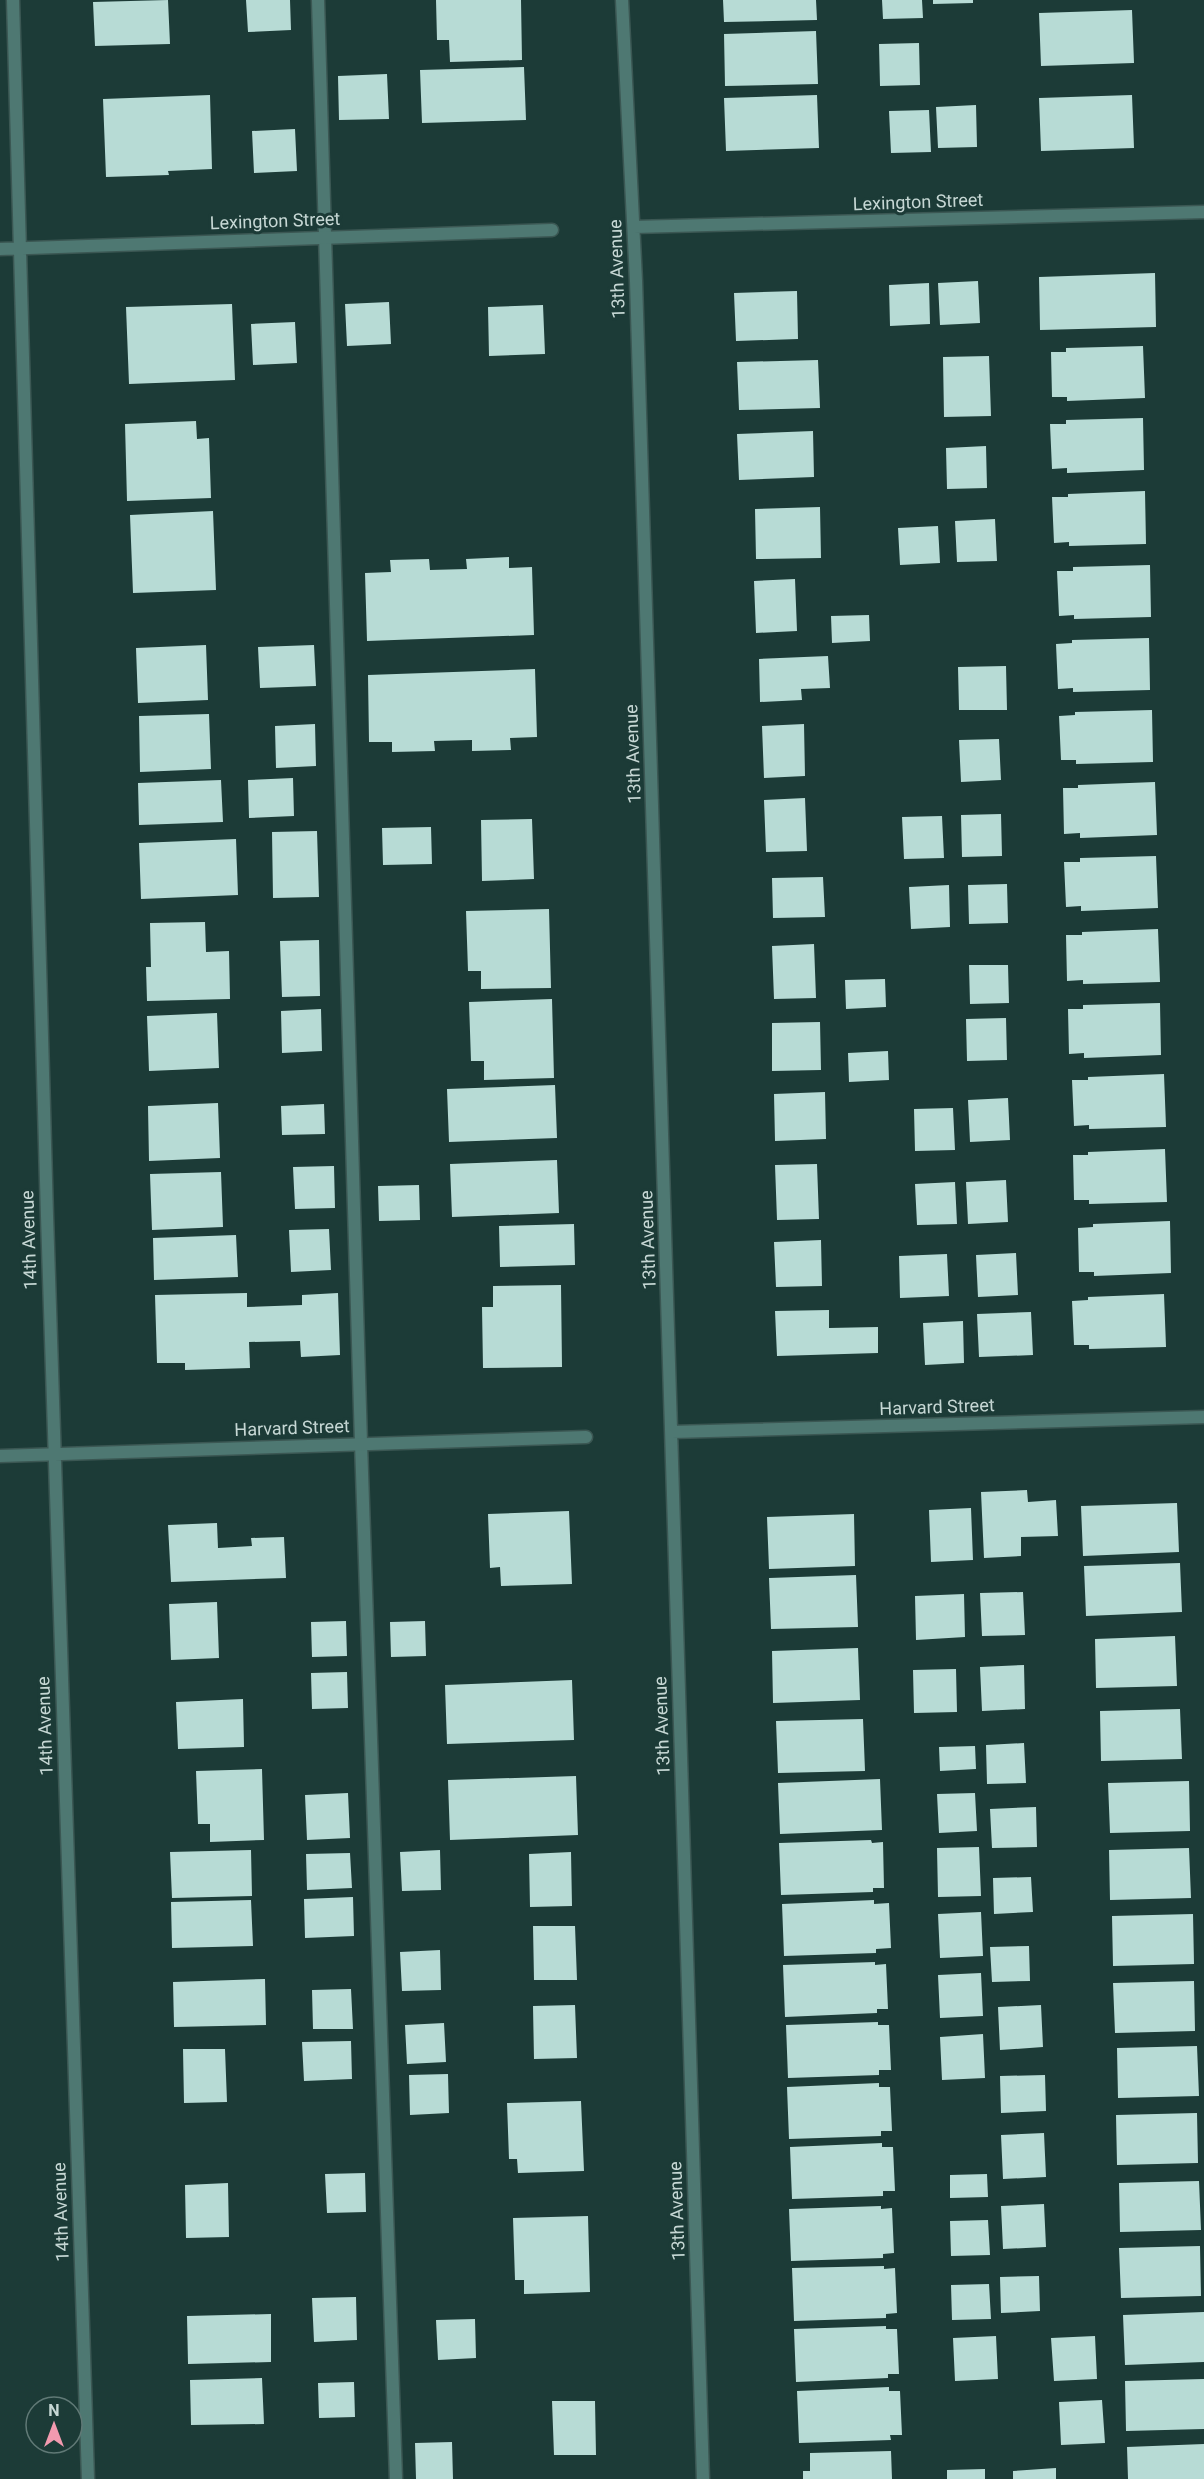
<svg xmlns="http://www.w3.org/2000/svg" width="1204" height="2479" viewBox="0 0 1204 2479" font-family="Roboto,sans-serif">
  <style>
    .building { fill: #b7dbd5 }
    .lines { fill: none; stroke-linecap: round; stroke-linejoin: round }
    .lane-casing { stroke: #3b5753; stroke-width: 15 }
    .street-casing { stroke: #3b5753; stroke-width: 15 }
    .lane { stroke: #4e7872; stroke-width: 12 }
    .street { stroke: #4e7872; stroke-width: 12 }
    .labels { text-anchor: middle; stroke-width: 6; stroke-linejoin: round; paint-order: stroke }
    .street-label { font-size: 18px; fill: #c6d7d4; stroke: #1c3b37 }
  </style>
  <rect width="100%" height="100%" fill="#1c3b37"/>
  <!-- building -->
  <path class="building" d="M168 0 170 44 95 46 93 2Z
    M246 0H290L291 30 248 32Z
    M436 0H521L522 60 450 62 449 40H437Z
    M723 0H816L817 20 724 22Z
    M882 0H922L923 18 883 19Z
    M933 0H973V3L933 4Z
    M1132 10 1134 63 1041 66 1039 13Z
    M816 31 818 84 725 86 724 34Z
    M919 43 920 85 880 86 879 44Z
    M524 67 526 120 422 123 420 70Z
    M387 74 389 119 339 120 338 76Z
    M210 95 212 169 168 171 169 175 106 177 103 99Z
    M817 95 819 148 726 151 724 98Z
    M1132 95 1134 148 1041 151 1039 98Z
    M976 105 977 147 938 148 936 107Z
    M929 110 931 152 891 153 889 111Z
    M295 129 297 171 254 173 252 131Z
    M1155 273 1156 327 1040 330 1039 277Z
    M978 281 980 323 940 325 938 283Z
    M929 283 930 324 890 326 889 285Z
    M797 291 798 339 736 341 734 293Z
    M389 302 391 344 347 346 345 304Z
    M232 304 235 380 129 384 126 307Z
    M543 305 545 354 489 356 488 307Z
    M295 322 297 363 253 365 251 324Z
    M1143 346 1145 398 1067 401V397H1052L1051 352H1066V348Z
    M989 356 991 416 944 417 943 357Z
    M818 360 820 408 739 410 737 362Z
    M1143 418 1144 470 1067 473V468L1052 469 1050 424H1066V420Z
    M196 421 197 439 209 438 211 498 127 501 125 424Z
    M813 431 814 477 739 480 737 434Z
    M986 446 987 488 947 489 946 448Z
    M1145 491 1146 544 1069 546V542L1054 543 1052 497H1068V494Z
    M820 507 821 558 756 559 755 509Z
    M213 511 216 590 133 593 130 515Z
    M995 519 997 561 957 562 955 521Z
    M938 526 940 563 900 565 898 528Z
    M509 557V568L532 567 534 635 367 641 365 573 391 572 390 560 429 559 430 570 467 569 466 559Z
    M1150 565 1151 617 1074 619V615L1059 616 1057 571H1073V567Z
    M795 579 797 631 756 633 754 581Z
    M869 615 870 641 832 643 831 616Z
    M1149 638 1150 690 1073 692V688L1058 689 1056 644 1072 643V640Z
    M206 645 208 700 138 703 136 648Z
    M314 645 316 686 260 688 258 647Z
    M828 656 830 688 801 689 802 700 760 702 759 659Z
    M1006 666 1007 710H959L958 667Z
    M535 669 537 737 510 738 511 750 472 751V740L434 741 435 751 392 752V742H369L368 675Z
    M1152 710 1153 762 1076 764V760H1061L1059 716 1075 715V712Z
    M209 714 211 769 140 772 139 716Z
    M315 724 316 766 276 768 275 726Z
    M804 724 805 776 764 778 762 726Z
    M999 739 1001 780 961 782 959 740Z
    M293 778 294 816 249 818 248 780Z
    M221 780 223 822 139 825 138 783Z
    M1155 782 1157 835 1080 838V833L1064 834 1063 788H1078V785Z
    M805 798 807 851 766 852 764 800Z
    M1001 814 1002 856 962 857 961 815Z
    M942 816 944 858 904 859 902 817Z
    M532 819 534 879 482 881 481 820Z
    M431 827 432 864 383 865 382 828Z
    M317 831 319 897 273 898 272 832Z
    M236 839 238 895 141 899 139 843Z
    M1156 856 1158 908 1081 911V906L1066 907 1064 862H1080V858Z
    M823 877 825 917 773 918 772 878Z
    M1007 884 1008 923 969 924 968 885Z
    M949 885 950 927 911 929 909 887Z
    M549 909 551 988 481 989V971H468L466 911Z
    M205 922 206 952 229 951 230 999 147 1001 146 967H151L150 923Z
    M1158 929 1160 982 1083 984V980L1067 981 1066 935H1082V932Z
    M319 940 320 996 282 997 280 941Z
    M814 944 816 998 774 999 772 946Z
    M969 965H1008L1009 1003 970 1004Z
    M885 979 886 1007 846 1009 845 980Z
    M552 999 554 1078 484 1080V1061H471L469 1002Z
    M1160 1003 1161 1055 1084 1058V1053L1069 1054 1068 1009H1083V1005Z
    M321 1009 322 1051 282 1053 281 1011Z
    M217 1013 219 1068 149 1071 147 1016Z
    M1006 1018 1007 1060 967 1061 966 1019Z
    M820 1022 821 1070 772 1071V1023Z
    M888 1051 889 1080 849 1082 848 1053Z
    M1164 1074 1166 1127 1089 1129V1125L1074 1126 1072 1080H1088V1077Z
    M555 1085 557 1138 449 1142 447 1089Z
    M825 1092 826 1139 775 1141 774 1094Z
    M1008 1098 1010 1140 970 1142 968 1100Z
    M218 1103 220 1158 149 1161 148 1106Z
    M324 1104 325 1134 282 1135 281 1106Z
    M953 1108 955 1150 915 1151 914 1109Z
    M1165 1149 1167 1202 1089 1204V1200H1074L1073 1155H1088V1152Z
    M557 1160 559 1213 452 1217 450 1164Z
    M817 1164 819 1219 777 1220 775 1165Z
    M334 1166 335 1208 295 1209 293 1167Z
    M221 1172 223 1227 152 1230 150 1174Z
    M1006 1180 1008 1222 968 1224 966 1182Z
    M955 1182 957 1224 917 1225 915 1184Z
    M419 1185 420 1220 379 1221 378 1186Z
    M1170 1221 1171 1273 1094 1276V1272H1079L1078 1228 1093 1227V1224Z
    M574 1224 575 1265 500 1267 499 1226Z
    M329 1229 331 1270 291 1272 289 1230Z
    M236 1235 238 1277 154 1280 153 1238Z
    M821 1240 822 1286 776 1287 774 1242Z
    M1016 1253 1018 1295 978 1297 976 1255Z
    M947 1254 949 1296 900 1298 899 1256Z
    M561 1285 562 1367 483 1368 482 1307H493V1286Z
    M247 1293V1307L302 1305V1295L338 1293 340 1355 301 1357 300 1341 249 1342 250 1368 185 1370V1363H157L155 1295Z
    M1164 1294 1166 1347 1089 1349V1345H1074L1072 1301 1088 1300V1297Z
    M829 1310V1328L878 1327V1353L777 1356 775 1311Z
    M1031 1312 1033 1355 979 1357 977 1314Z
    M963 1321 964 1363 925 1365 923 1323Z
    M1027 1490 1028 1502 1056 1500 1058 1536 1021 1537V1556L984 1558 981 1492Z
    M1177 1503 1179 1552 1083 1556 1081 1506Z
    M971 1508 973 1560 931 1562 929 1510Z
    M569 1511 572 1584 501 1586 500 1567 490 1568 488 1514Z
    M854 1514 855 1566 769 1569 767 1517Z
    M217 1523 218 1548 252 1546 251 1538 284 1537 286 1578 171 1582 168 1525Z
    M1180 1563 1182 1612 1086 1616 1084 1566Z
    M856 1575 858 1627 771 1629 769 1578Z
    M1023 1592 1025 1635 982 1636 980 1593Z
    M964 1594 965 1637 916 1640 915 1596Z
    M217 1602 219 1658 171 1660 169 1604Z
    M346 1621 347 1656 312 1657 311 1622Z
    M425 1621 426 1656 391 1657 390 1622Z
    M1175 1636 1177 1686 1096 1688 1095 1639Z
    M858 1648 860 1700 773 1703 772 1651Z
    M1024 1665 1025 1709 982 1711 980 1667Z
    M956 1669 957 1712 914 1713 913 1670Z
    M347 1672 348 1708 312 1709 311 1673Z
    M572 1680 574 1740 447 1744 445 1685Z
    M243 1699 244 1747 178 1749 176 1702Z
    M1180 1709 1182 1759 1101 1761 1100 1711Z
    M863 1719 865 1771 778 1773 776 1721Z
    M1024 1743 1026 1783 987 1784 986 1745Z
    M975 1746 976 1769 940 1771 939 1747Z
    M262 1769 264 1840 210 1842V1824H198L196 1771Z
    M576 1776 578 1835 450 1840 448 1780Z
    M880 1779 882 1830 780 1834 778 1783Z
    M1189 1781 1190 1831 1110 1833 1108 1783Z
    M348 1793 350 1838 307 1840 305 1795Z
    M975 1793 977 1831 939 1833 937 1794Z
    M1036 1807 1037 1847 992 1848 990 1809Z
    M871 1840 872 1843 883 1842 884 1888H873V1892L781 1895 779 1843Z
    M979 1847 981 1896 938 1897 937 1848Z
    M1189 1848 1191 1898 1110 1900 1109 1850Z
    M251 1850 252 1896 172 1898 170 1852Z
    M440 1850 441 1890 402 1891 400 1852Z
    M571 1852 572 1906 530 1907 529 1854Z
    M350 1853 352 1888 307 1890 306 1854Z
    M1031 1877 1033 1912 994 1914 993 1878Z
    M353 1897 354 1936 305 1938 304 1899Z
    M251 1900 253 1946 172 1948 171 1902Z
    M874 1900V1904L889 1903 891 1948 876 1949V1953L784 1956 782 1904Z
    M981 1912 983 1956 940 1958 938 1914Z
    M1193 1914 1194 1964 1113 1966 1112 1916Z
    M533 1926H575L577 1980H534Z
    M1029 1946 1030 1981 992 1982 990 1947Z
    M440 1950 441 1990 402 1991 400 1952Z
    M875 1962V1965L886 1964 888 2009H877V2013L785 2017 783 1965Z
    M981 1973 983 2016 940 2018 938 1975Z
    M265 1979 266 2025 174 2027 173 1982Z
    M1194 1981 1195 2031 1115 2033 1113 1983Z
    M351 1989 353 2029H313L312 1990Z
    M575 2005 577 2058 534 2059 533 2006Z
    M1041 2005 1043 2047 1000 2050 998 2007Z
    M878 2022V2025H889L891 2070H879V2075L788 2078 786 2025Z
    M444 2023 446 2062 407 2064 405 2025Z
    M983 2034 985 2078 942 2080 940 2037Z
    M351 2041 352 2079 304 2081 302 2042Z
    M1197 2046 1199 2096 1118 2098 1117 2048Z
    M183 2049H225L227 2102 184 2103Z
    M448 2074 449 2113 410 2115 409 2075Z
    M1045 2075 1046 2111 1001 2113 1000 2076Z
    M879 2083V2087H890L892 2131H881V2136L789 2139 787 2087Z
    M581 2101 584 2171 518 2173 517 2159H509L507 2103Z
    M1197 2113 1198 2163 1117 2165 1116 2115Z
    M1044 2133 1046 2177 1003 2179 1001 2135Z
    M882 2143V2147H893L895 2191H883V2196L792 2199 790 2147Z
    M365 2173 366 2212 327 2213 325 2174Z
    M987 2174 988 2197 950 2198V2175Z
    M1199 2181 1201 2230 1120 2232 1119 2183Z
    M228 2183 229 2237 186 2238 185 2185Z
    M1044 2204 1046 2247 1003 2249 1001 2206Z
    M881 2206V2209L892 2208 894 2253 883 2254V2258L791 2261 789 2209Z
    M588 2216 590 2292 524 2294V2280H515L513 2218Z
    M988 2220 990 2255 951 2256 950 2221Z
    M1200 2246 1201 2296 1121 2298 1119 2248Z
    M884 2266V2269L895 2268 897 2313 886 2314V2318L794 2321 792 2268Z
    M1039 2276 1040 2311 1001 2313 1000 2277Z
    M989 2284 991 2319 952 2320 951 2285Z
    M356 2297 357 2340 314 2342 312 2298Z
    M1204 2312V2362L1125 2365 1123 2315Z
    M271 2314V2362L188 2364 187 2316Z
    M475 2319 476 2358 438 2360 436 2320Z
    M886 2326V2329H897L899 2374H888V2378L796 2382 794 2329Z
    M996 2336 998 2379 955 2381 953 2338Z
    M1095 2336 1097 2379 1054 2381 1051 2338Z
    M262 2378 264 2424 191 2425 190 2380Z
    M1204 2379V2429L1126 2431 1125 2381Z
    M354 2382 355 2417 319 2418 318 2383Z
    M889 2387V2391H900L902 2435H890L891 2440 799 2443 797 2391Z
    M1102 2400 1105 2443 1061 2445 1059 2402Z
    M552 2401H595L596 2455H554Z
    M452 2442 453 2479H416L415 2443Z
    M1204 2444V2479H1128L1127 2447Z
    M891 2451 892 2479H803V2471H810V2453Z
    M1056 2468V2479H1013V2471Z
    M985 2469V2479H947V2470Z"/>
  <g class="lines">
    <defs>
      <path id="lane" d="M318 0 361 1443 396 2479"/>
      <path id="street" d="M13 0 47 1216 88 2479
        M622 0 636 281 703 2479
        M634 227 1204 212
        M0 249 552 230
        M672 1432 1204 1417
        M0 1456 586 1437"/>
    </defs>
    <!-- lane casing -->
    <use href="#lane" class="lane-casing"/>
    <!-- street casing -->
    <use href="#street" class="street-casing"/>
    <!-- lane -->
    <use href="#lane" class="lane"/>
    <!-- street -->
    <use href="#street" class="street"/>
  </g>
  <g class="labels">
    <!-- street labels -->
    <g class="street-label">
      <text transform="translate(918 202) rotate(-2)" y="6">Lexington Street</text>
      <text transform="translate(275 221) rotate(-2)" y="6">Lexington Street</text>
      <text transform="translate(617 269) rotate(-92)" y="6">13th Avenue</text>
      <text transform="translate(633 754) rotate(-92)" y="6">13th Avenue</text>
      <text transform="translate(29 1240) rotate(-92)" y="6">14th Avenue</text>
      <text transform="translate(648 1240) rotate(-92)" y="6">13th Avenue</text>
      <text transform="translate(937 1407) rotate(-2)" y="6">Harvard Street</text>
      <text transform="translate(292 1428) rotate(-2)" y="6">Harvard Street</text>
      <text transform="translate(45 1726) rotate(-92)" y="6">14th Avenue</text>
      <text transform="translate(662 1726) rotate(-92)" y="6">13th Avenue</text>
      <text transform="translate(677 2211) rotate(-92)" y="6">13th Avenue</text>
      <text transform="translate(61 2212) rotate(-92)" y="6">14th Avenue</text>
    </g>
  </g>
  <!-- north arrow -->
  <g transform="translate(54 2425)"><circle r="28" fill="#1c3b37" stroke="#607976" stroke-width="1.5"/>
  <path d="M0-4.5L10 22L0 15L-10 22Z" fill="#f29aaf"/>
  <text y="-9" font-size="16" font-weight="bold" text-anchor="middle" fill="#c6d7d4">N</text>
  </g>
</svg>
